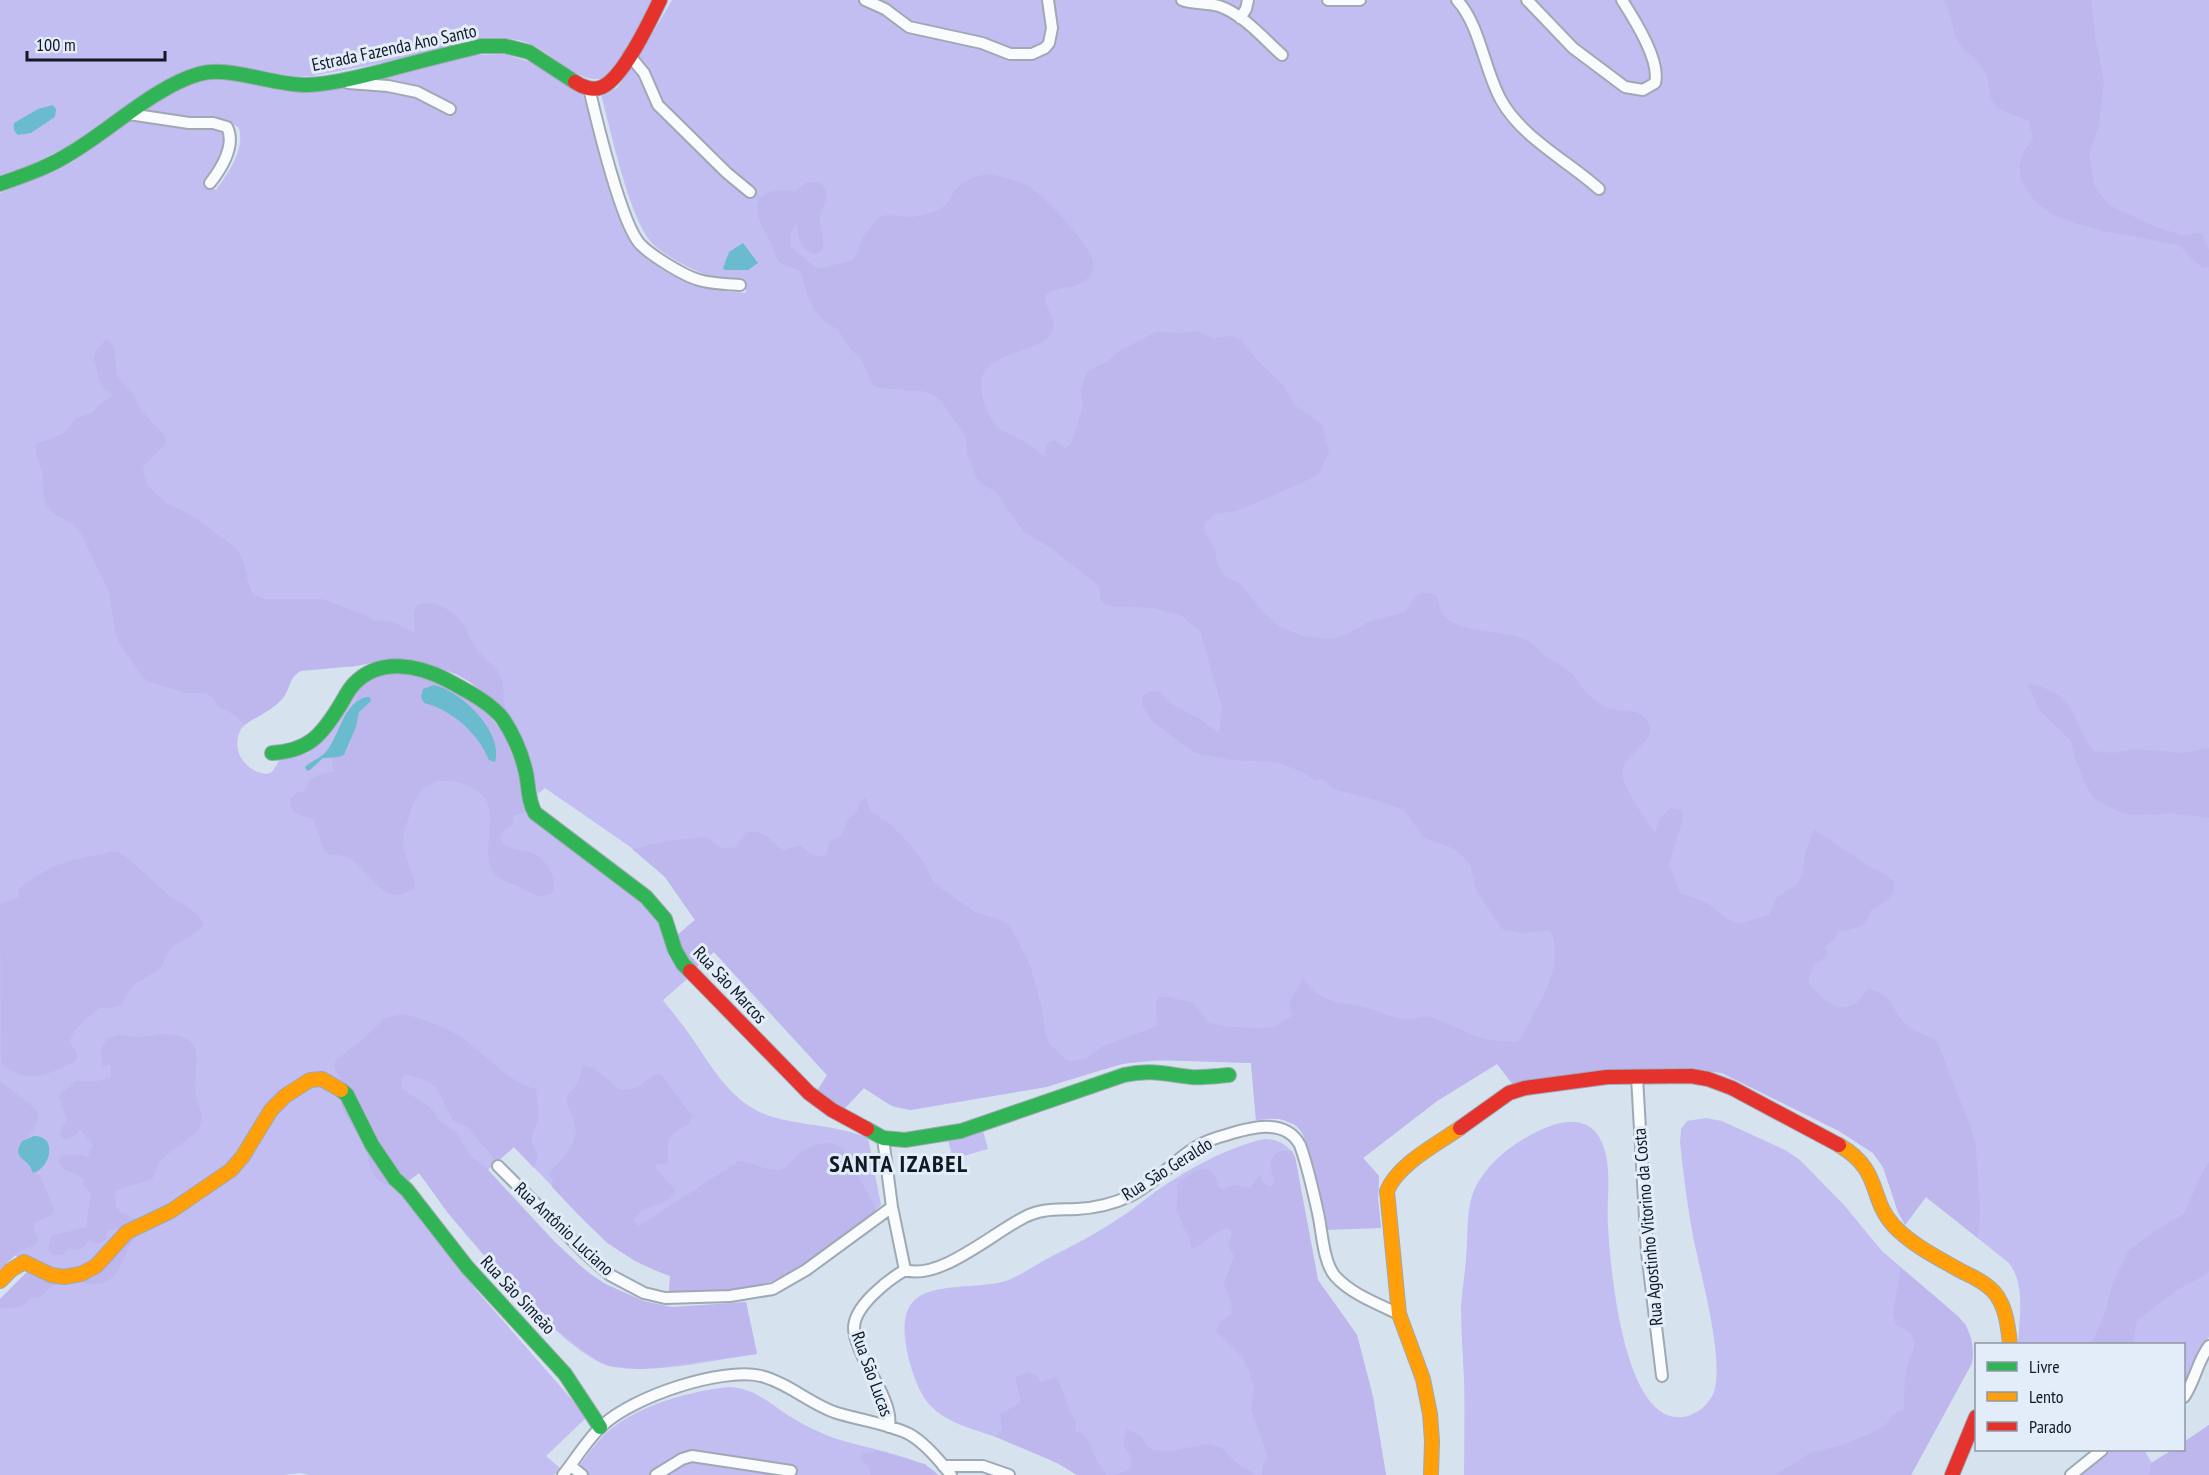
<svg xmlns="http://www.w3.org/2000/svg" width="2209" height="1475" viewBox="0 0 2209 1475" font-family="'PT Sans Narrow',sans-serif">
  <style>
    .green { fill: #c2bef1 }
    .forest { fill: #bdb7ee }
    .water { fill: #69bbcd }
    .lines { fill: none; stroke-linecap: round; stroke-linejoin: round }
    .street-casing { stroke: #9fa9b4; stroke-width: 14 }
    .fast-casing { stroke: #9fa9b4; stroke-width: 16 }
    .slow-casing { stroke: #9fa9b4; stroke-width: 16 }
    .jam-casing { stroke: #9fa9b4; stroke-width: 16 }
    .street { stroke: #f9fbfd; stroke-width: 10 }
    .fast { stroke: #30b455; stroke-width: 14 }
    .slow { stroke: #ff9f0a; stroke-width: 14 }
    .jam { stroke: #e5322d; stroke-width: 14 }
    .labels { text-anchor: middle; stroke-width: 6; stroke-linejoin: round; paint-order: stroke }
    .street-label { font-size: 18px; fill: #101924; stroke: #e3edf9 }
    .district-label { font-size: 24px; font-weight: bold; letter-spacing: 1.5px; fill: #101924; stroke: #e3edf9 }
  </style>
  <rect width="100%" height="100%" fill="#d7e2ef"/>
  <!-- green -->
  <path class="green" d="M0 0H653C643 18 622 62 607 75 587 92 551 52 531 44 515 38 498 37 481 38L382 63 312 76 297 77 216 64 195 67 181 73 108 119 67 147 32 164 0 176Z
    M672 0H2209V1337C2198 1349 2192 1373 2184 1388V1344H2018C2019 1318 2026 1285 2009 1263L1926 1197 1905 1225 1898 1212 1883 1167 1873 1153 1839 1131 1722 1073 1686 1068 1497 1064 1437 1101 1363 1158 1379 1176 1378 1199 1381 1228 1310 1155 1302 1132 1295 1125 1278 1118 1256 1120 1251 1063 1170 1060 1126 1063 1093 1071 1046 1087 910 1110 894 1107 864 1088 844 1109 827 1075 714 952 675 937 695 920 665 877 642 855 545 788 538 794C534 774 529 752 520 733 502 695 446 661 405 658 388 657 372 663 356 666 338 669 313 663 297 673 288 679 288 692 281 700 269 712 252 717 241 729 230 750 245 772 267 774L272 772 279 761 308 753 318 745 361 683 524 797 633 892 656 917 663 931 668 955 687 979 663 1000C672 1012 681 1022 689 1034 712 1066 731 1105 773 1117 804 1126 837 1125 868 1138L881 1205C854 1229 804 1270 770 1282 738 1292 702 1291 669 1293L670 1276 635 1261 607 1243 514 1147 488 1170C539 1224 592 1300 672 1307 697 1309 722 1304 746 1302L757 1354C714 1360 655 1374 613 1367 569 1359 478 1249 448 1213 438 1200 429 1185 419 1173L399 1188 478 1292 587 1417 546 1456 560 1468 554 1475H310L300 1473 284 1475H0V1299L29 1270 15 1255 0 1269V193L71 163 132 120 208 128 222 132C229 149 214 169 206 183L216 190C228 173 245 151 239 128L229 121 184 117 145 111C161 100 179 86 197 81 223 74 254 86 279 90 294 93 307 92 321 91L471 55 504 54 530 62 582 93 590 114 624 225C626 230 628 237 631 242 643 262 683 283 705 288 718 291 733 292 746 293L744 281C732 279 719 278 708 275 693 271 666 256 655 246 630 225 611 130 601 95L617 88 638 58Z
    M1706 1118 1722 1121 1785 1150 1799 1159 1844 1205 1882 1251 1945 1305 1966 1325 1972 1342V1363L1911 1475H1464C1464 1443 1465 1412 1464 1380 1463 1356 1461 1331 1461 1306 1462 1291 1465 1275 1466 1259 1468 1239 1466 1216 1472 1196 1484 1162 1520 1137 1553 1125 1569 1119 1590 1120 1599 1137 1614 1162 1606 1198 1608 1225 1610 1265 1623 1425 1683 1417 1696 1415 1709 1405 1714 1392 1725 1358 1699 1269 1692 1231 1687 1202 1683 1172 1680 1142L1681 1129 1687 1121Z
    M982 1127 988 1149 953 1159 947 1136Z
    M1265 1139C1277 1139 1289 1145 1295 1157L1318 1280 1357 1335 1373 1397 1386 1475H1077C1058 1461 1021 1446 999 1438 971 1428 937 1422 922 1394 911 1374 895 1322 912 1303 930 1280 983 1291 1011 1279 1022 1274 1032 1267 1043 1261 1068 1248 1094 1235 1118 1219 1131 1211 1142 1201 1155 1192 1183 1172 1231 1145 1265 1139Z
    M728 1387C753 1387 769 1403 789 1416 802 1424 816 1431 831 1437 855 1446 925 1457 938 1475H572C583 1462 592 1447 604 1435 635 1406 686 1392 728 1387Z
    M2209 1425V1475H2079L2111 1450H2144L2152 1463 2172 1450H2184V1442Z"/>
  <!-- forest -->
  <path class="forest" d="M1944 0H2091L2096 42 2104 80 2099 126 2089 153 2095 188 2109 205 2156 227 2182 235 2202 233 2209 250V267L2203 268 2191 258 2179 245 2104 231 2074 223 2052 214 2035 202 2021 180 2019 166 2023 153 2033 139 2029 121C2017 115 2001 114 1993 102 1988 95 1990 83 1986 75 1980 58 1960 52 1955 35 1951 24 1951 10 1944 0Z
    M988 174C1001 176 1016 180 1028 186 1043 194 1086 241 1092 258 1094 264 1094 270 1090 275 1079 292 1058 284 1045 295 1044 308 1057 318 1053 330 1044 359 962 345 985 404 988 412 990 421 998 427 1004 433 1011 434 1018 438 1027 442 1036 450 1044 456L1047 443 1054 440 1065 448 1071 444 1083 406 1081 391 1086 374 1090 370 1107 362 1119 351 1156 332 1180 333 1199 331 1213 339 1231 336 1241 340 1259 362 1283 385 1296 406 1322 425 1329 451 1320 472 1310 479 1237 511 1214 514 1204 525 1205 533 1215 550 1218 565 1223 573 1229 579 1240 583 1261 610 1280 627 1305 637 1331 639 1346 635 1368 622 1405 612C1416 598 1414 589 1436 595 1438 600 1439 607 1442 612 1454 636 1511 628 1530 642 1535 645 1539 651 1543 654 1552 661 1562 665 1570 672 1576 676 1579 684 1584 690 1589 696 1598 703 1605 707 1617 713 1634 707 1644 717 1666 740 1622 752 1622 773 1622 786 1646 820 1655 832L1660 818 1671 808 1681 810 1683 819 1669 863 1680 893 1706 902 1728 919 1738 924 1769 915 1777 897 1798 884 1802 874 1806 851 1814 829 1870 867 1885 874 1894 882C1896 898 1883 903 1871 910 1868 928 1853 929 1838 931L1835 939 1825 947 1828 955 1813 966 1808 982C1818 995 1837 1017 1856 1003 1860 1000 1863 993 1868 989 1896 994 1890 1012 1909 1027 1919 1034 1929 1034 1938 1044L1972 1131 1976 1148 1980 1210 1978 1238 1926 1197 1905 1225 1898 1212 1883 1167 1873 1153 1839 1131 1722 1073 1686 1068 1616 1070 1513 1085 1497 1064 1437 1101 1363 1158 1379 1176 1378 1199 1381 1228 1326 1230C1321 1208 1312 1140 1297 1126 1285 1117 1270 1118 1256 1120L1251 1063 1153 1060 1122 1064 1046 1087 910 1110 890 1105 864 1088 844 1109 817 1091 827 1075 714 952 693 970 675 937 695 920 665 877 632 849 667 841 706 837C718 845 719 851 736 847L745 833C764 828 769 840 783 850L800 845 811 854 820 857 826 854 830 841 842 835 848 819 858 810 860 801 866 797 870 811 889 823 909 843 924 862 933 881 942 889 975 912 998 919 1007 924 1013 931 1030 965 1042 1008 1045 1033 1049 1043 1065 1059 1072 1061 1087 1058 1103 1046 1157 1026 1156 1003 1159 997H1169L1193 1003 1209 1023 1231 1027 1265 1028 1276 1026 1292 1016C1285 995 1297 998 1302 978 1325 1006 1336 1000 1367 1008 1378 1011 1390 1017 1402 1019 1412 1021 1420 1015 1430 1017 1445 1021 1458 1029 1473 1035 1487 1040 1503 1042 1518 1042 1535 1010 1568 966 1550 930L1523 933 1502 929 1476 890 1470 864 1458 852 1450 847 1424 838 1404 810 1375 800 1336 790 1322 779 1316 781 1303 772 1276 762 1231 760 1195 753 1154 723 1142 706V698L1149 692 1159 691 1172 704 1201 720 1219 733 1222 707 1200 631 1182 616 1153 608 1107 606 1101 601 1099 586 1051 548 1024 532 995 491 985 486 977 479 967 454 966 437 941 401 932 394 921 391 879 388 873 385 860 357 852 351 838 330 823 320 814 309 808 297 801 272C794 267 786 267 779 262 774 258 774 247 770 241 757 220 744 192 782 190 786 189 791 191 796 191L807 182H820C823 186 827 189 827 195 826 203 820 210 820 219 820 230 825 238 823 249L818 254C799 252 800 240 796 224L790 235 791 247 815 267 822 268 852 260 857 253 862 238 877 219 885 215 913 217 936 211 946 205 955 190 963 183 974 177Z
    M107 338 114 347 117 376 131 391 142 411 165 436 166 443 143 467 144 476 148 486 166 503 191 515 236 548C247 562 245 581 254 595L265 599H322L363 614 375 621 393 622 415 633 414 614 416 606C430 598 451 608 461 621 467 629 470 641 477 650 484 659 497 665 501 678 504 688 504 700 505 711L470 682 456 674 414 660 387 659 356 666 301 671C289 677 291 688 283 698 273 710 258 716 244 725L236 716 218 706 214 699 206 693H186L149 682 142 676 119 643 115 631 109 592 81 534C73 520 63 521 52 512 40 502 45 485 42 472 40 462 34 455 36 444 51 437 67 437 74 419L93 412 98 405 114 395 105 389 99 380 94 359 96 351Z
    M394 670 419 673 485 710 505 735 517 767 526 808V812L513 816V824L502 832 500 838C509 859 534 840 550 870 554 878 555 884 553 893 535 900 534 893 519 887 513 884 504 882 498 877 476 859 500 820 485 798 476 787 462 782 448 781 424 779 415 797 409 817 406 826 402 835 403 844 404 859 415 873 415 888 381 911 371 869 348 858 341 854 332 855 325 852L313 819C301 816 289 814 290 799L297 792H304C308 776 320 774 334 771L331 757H342C354 744 354 727 359 712L370 702 358 700 355 702 361 683Z
    M2027 683C2080 695 2067 715 2094 751L2112 753 2136 749 2184 753 2209 748V818L2172 813 2154 815 2124 814 2105 805 2094 798 2086 786 2076 761 2071 741 2039 710Z
    M115 851 121 853C136 865 150 878 164 891 177 903 197 908 204 925L198 931 174 946 168 952 161 968 134 985 121 1005 112 1008H100C88 1017 72 1028 70 1043L76 1051 77 1058 74 1062C49 1075 23 1086 1 1062L0 904 19 897 18 890 25 884 52 867 69 861Z
    M403 1014C420 1018 441 1025 456 1034 481 1049 509 1084 536 1089L539 1117 531 1139 538 1157 534 1168 514 1147 497 1162 467 1127 453 1121 436 1087 425 1080 407 1075H404L401 1083 403 1089 432 1109 439 1120 456 1132 468 1153 488 1170 554 1241 586 1271 603 1283 644 1301 672 1307 746 1302 757 1354 642 1369 609 1366 597 1360 548 1324 513 1287 448 1213 419 1173 399 1188 384 1184 376 1178 370 1167 365 1146 343 1111 341 1103 342 1083 334 1067 336 1060 361 1041 385 1018Z
    M160 1034C208 1034 195 1057 195 1090 196 1105 207 1115 198 1131L159 1161 153 1178C141 1185 126 1184 115 1192L116 1207 122 1213 138 1220 120 1233 116 1228 107 1231 106 1239C100 1244 96 1244 89 1240 85 1248 77 1252 68 1249L62 1255H52L48 1249 51 1236 86 1227 91 1193 83 1185 84 1179C75 1172 64 1172 58 1162L59 1158C68 1152 78 1154 89 1157V1149L92 1150 93 1145 80 1129C76 1136 72 1138 64 1139L60 1136 63 1126 67 1121 59 1096 75 1081 94 1082 111 1077V1064L103 1067C98 1052 102 1035 121 1035 126 1035 130 1037 135 1037 143 1038 152 1036 160 1034Z
    M583 1065 594 1068 619 1089C636 1094 644 1080 658 1073L662 1075 692 1116 688 1125C667 1134 667 1141 668 1163L655 1165 657 1170 675 1190C668 1209 642 1202 634 1221L639 1226 739 1161C754 1161 769 1175 784 1168 791 1164 796 1154 804 1150 836 1133 847 1149 859 1177 864 1189 872 1197 876 1210 847 1235 806 1270 769 1282 737 1292 702 1292 669 1293L670 1276C615 1257 591 1228 552 1187L553 1180 548 1174 568 1152 573 1143 576 1132 574 1121 567 1104V1096L578 1083Z
    M0 1081 38 1111C39 1123 32 1136 22 1141 14 1160 27 1160 33 1173L40 1175 54 1209 51 1215 36 1222 34 1229 38 1239 35 1245 19 1252 0 1269Z
    M1280 1151H1292L1295 1157 1318 1280 1357 1335 1373 1397 1386 1475H1262L1263 1466 1268 1457 1251 1409 1254 1390 1249 1371 1243 1358 1217 1332 1220 1322 1231 1314C1234 1301 1227 1295 1224 1283L1234 1256 1228 1246 1232 1233 1230 1229C1214 1228 1206 1245 1192 1249L1187 1232 1183 1229 1182 1221 1176 1211 1178 1193 1176 1185C1190 1172 1214 1157 1218 1186L1223 1189 1234 1185 1250 1188 1259 1176 1267 1186H1272L1275 1181C1270 1169 1267 1158 1280 1151Z
    M2209 1162V1271L2205 1275 2177 1290 2137 1321 2133 1344H2091L2105 1313 2113 1282 2129 1250 2161 1227 2184 1214 2202 1173Z
    M138 1235C121 1249 125 1281 97 1284 90 1285 84 1284 79 1279L52 1286 40 1297 30 1298C22 1309 13 1309 0 1308V1299L29 1270 68 1278 122 1238Z
    M1901 1268 1959 1317C1971 1331 1975 1346 1972 1363L1911 1475H1775L1810 1453 1839 1446 1874 1432 1886 1425 1890 1417 1904 1408C1904 1395 1904 1381 1907 1368 1912 1346 1926 1339 1896 1325L1893 1313Z
    M1028 1372 1037 1376 1040 1382 1056 1377C1065 1390 1066 1409 1076 1421L1075 1429 1076 1432H1080L1087 1438 1095 1457 1106 1475H1077L1057 1463 996 1437 1002 1429 1000 1415 1021 1402 1015 1378Z
    M2209 1425V1475H2149L2151 1463 2172 1450H2184V1442Z
    M1127 1429 1141 1436 1148 1447 1153 1450 1171 1451 1208 1444 1221 1447 1234 1461 1256 1475H1114L1129 1470 1132 1459 1123 1444Z
    M878 1451 925 1464 938 1475H871L869 1468 860 1458 863 1454Z"/>
  <!-- water -->
  <path class="water" d="M53 105 56 109 55 117 31 133 18 135C14 131 13 129 14 123L38 109Z
    M743 243 758 263 748 270H725L723 268 729 252Z
    M434 685C461 691 504 732 495 762L489 760C478 733 452 710 424 703L421 697 423 689Z
    M366 697H370L371 701 359 712 356 727 344 755 339 757 323 758 310 770 307 771 305 767C311 761 319 759 325 753 340 736 342 704 366 697Z
    M34 1136C58 1136 51 1168 33 1173 31 1170 31 1167 28 1164 20 1156 14 1155 22 1141Z"/>
  <g class="lines">
    <defs>
      <path id="street" d="M865 0 885 9 909 27 982 43 1010 54H1032L1045 48 1049 43 1052 28 1048 0
        M1182 0C1194 4 1207 3 1219 6 1243 14 1264 39 1282 55
        M1328 0H1360
        M1457 0C1480 25 1484 69 1501 100 1522 138 1568 161 1599 189
        M1527 0 1573 48 1625 87 1643 90 1655 83C1661 61 1634 19 1622 0
        M1240 18 1246 9 1248 0
        M629 55 644 73 658 105 727 173 750 192
        M348 83 388 86 417 92 450 109
        M589 88C596 118 622 227 641 245 652 256 684 276 699 280 712 284 727 284 740 285
        M129 114 189 123H213L227 127C236 145 221 169 210 183
        M1637 1077 1647 1252 1662 1376
        M883 1138 892 1207 905 1270
        M498 1166 586 1254 610 1275 644 1293 665 1298 730 1296 773 1289 806 1270 892 1207
        M905 1270C939 1281 993 1233 1023 1218 1041 1208 1057 1210 1077 1209 1095 1208 1113 1204 1130 1196 1153 1185 1173 1161 1196 1147 1205 1141 1215 1138 1226 1135 1249 1128 1285 1117 1300 1145 1308 1167 1313 1190 1318 1213 1322 1230 1323 1262 1335 1276 1351 1294 1378 1304 1399 1314
        M2184 1397C2195 1381 2197 1362 2209 1346
        M889 1427C891 1415 886 1403 881 1392 873 1375 854 1345 854 1328 854 1306 888 1280 905 1270
        M571 1466 582 1475
        M943 1466H983L1009 1475
        M563 1475C576 1459 588 1438 603 1425 633 1397 720 1367 761 1376 788 1383 809 1403 834 1412 858 1420 886 1423 909 1434 924 1442 940 1461 951 1475
        M656 1475 682 1459 692 1456 791 1471
        M2071 1475 2102 1450"/>
      <path id="fast" d="M0 184C25 175 49 167 71 153 110 130 156 86 199 74 229 65 274 86 307 85 333 84 358 77 383 71 416 62 448 54 481 46H505L529 52 575 82
        M272 753C308 751 321 736 339 707 344 699 348 690 354 684 379 657 418 665 447 680 465 690 490 702 503 719 513 734 522 755 526 773 529 787 528 801 535 813L646 897 665 919 675 950 683 964 690 971
        M341 1090 347 1095 372 1145 395 1179 407 1190 467 1267 565 1374 600 1427
        M867 1129 883 1138 905 1140 961 1131 1124 1075C1150 1069 1165 1074 1191 1077 1203 1078 1217 1076 1229 1075"/>
      <path id="slow" d="M1839 1145C1883 1171 1868 1198 1894 1226 1913 1246 1940 1259 1963 1272 1974 1277 1986 1283 1994 1292 2006 1306 2008 1326 2010 1344
        M0 1281 11 1270 24 1262 51 1275 64 1277 81 1274 96 1266 127 1232 171 1211 231 1170 243 1156 271 1110 285 1096 310 1080 322 1079 341 1090
        M1431 1475 1432 1441 1430 1414 1423 1379 1399 1314 1387 1191C1398 1164 1436 1145 1460 1128"/>
      <path id="jam" d="M575 82C582 87 593 91 602 87 623 78 650 21 660 0
        M690 971 809 1093 832 1110 867 1129
        M1460 1128 1509 1093 1525 1088 1607 1077 1691 1076 1708 1079 1732 1088 1839 1145
        M1952 1475 1976 1417"/>
    </defs>
    <!-- street casing -->
    <use href="#street" class="street-casing"/>
    <!-- fast casing -->
    <use href="#fast" class="fast-casing"/>
    <!-- slow casing -->
    <use href="#slow" class="slow-casing"/>
    <!-- jam casing -->
    <use href="#jam" class="jam-casing"/>
    <!-- street -->
    <use href="#street" class="street"/>
    <!-- fast -->
    <use href="#fast" class="fast"/>
    <!-- slow -->
    <use href="#slow" class="slow"/>
    <!-- jam -->
    <use href="#jam" class="jam"/>
  </g>
  <g class="labels">
    <!-- street labels -->
    <g class="street-label">
      <text transform="translate(394 48) rotate(-12)" y="6">Estrada Fazenda Ano Santo</text>
      <text transform="translate(730 985) rotate(47)" y="6">Rua São Marcos</text>
      <text transform="translate(1167 1169) rotate(-32)" y="6">Rua São Geraldo</text>
      <text transform="translate(1648 1227) rotate(-95)" y="6">Rua Agostinho Vitorino da Costa</text>
      <text transform="translate(564 1229) rotate(43)" y="6">Rua Antônio Luciano</text>
      <text transform="translate(518 1295) rotate(47)" y="6">Rua São Simeão</text>
      <text transform="translate(872 1374) rotate(70)" y="6">Rua São Lucas</text>
    </g>
    <!-- district labels -->
    <g class="district-label">
      <text x="899" y="1172">SANTA IZABEL</text>
    </g>
  </g>
  <!-- legend -->
  <rect x="1975" y="1343" width="210" height="108" fill="#e3edf9" stroke="#8f98a4" stroke-width="1.5"/>
  <rect x="1987" y="1362" width="30" height="9" fill="#30b455" stroke="#8f98a4" stroke-width="1.5"/>
  <text x="2029" y="1373" font-size="18" fill="#101924">Livre</text>
  <rect x="1987" y="1392" width="30" height="9" fill="#ff9f0a" stroke="#8f98a4" stroke-width="1.5"/>
  <text x="2029" y="1403" font-size="18" fill="#101924">Lento</text>
  <rect x="1987" y="1422" width="30" height="9" fill="#e5322d" stroke="#8f98a4" stroke-width="1.5"/>
  <text x="2029" y="1433" font-size="18" fill="#101924">Parado</text>
  <!-- scale -->
  <path d="M27 51v9h138v-9" fill="none" stroke="#101924" stroke-width="3"/>
  <text x="36" y="51" font-size="18" fill="#101924" stroke="#e3edf9" stroke-width="4.5" paint-order="stroke">100 m</text>
</svg>
